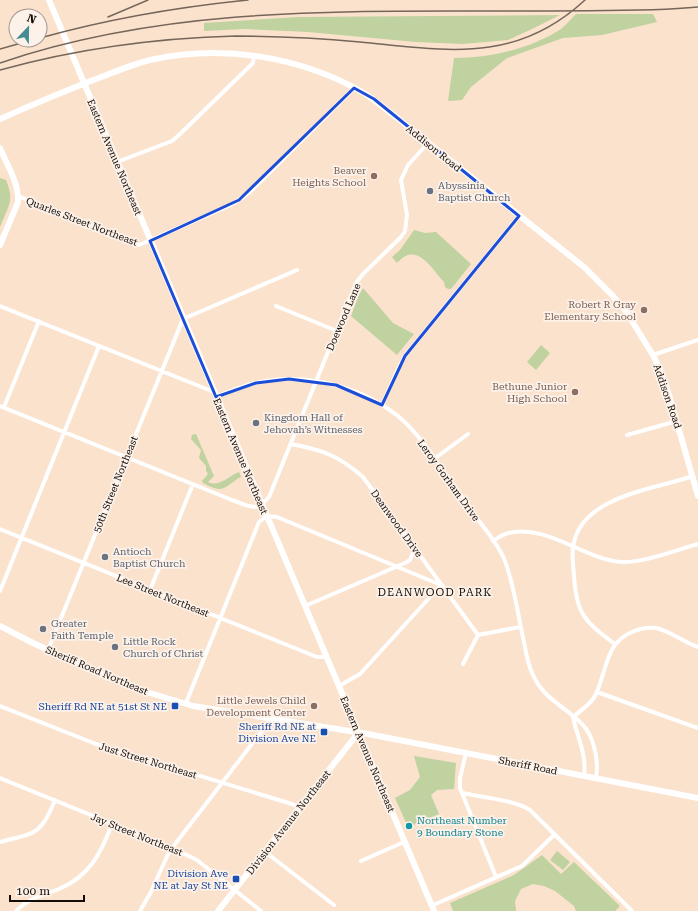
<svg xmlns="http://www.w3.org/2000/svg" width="698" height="911" viewBox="0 0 698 911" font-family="'Roboto Serif',serif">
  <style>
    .green { fill: #bfd2a0 }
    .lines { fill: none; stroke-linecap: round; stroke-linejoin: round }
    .street { stroke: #fff; stroke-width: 4 }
    .secondary { stroke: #fff; stroke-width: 6 }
    .rail { stroke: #75665a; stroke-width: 1.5 }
    .marked { fill: none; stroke: #1d4ed8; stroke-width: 3; stroke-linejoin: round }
    .education-dot { fill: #8d6e63; stroke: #fcf2ea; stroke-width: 1.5 }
    .worship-dot { fill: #6b7280; stroke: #fcf2ea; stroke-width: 1.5 }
    .transit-dot { fill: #1a4fb4; stroke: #fcf2ea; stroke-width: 1.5 }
    .culture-dot { fill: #0f9aa8; stroke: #fcf2ea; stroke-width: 1.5 }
    .labels { text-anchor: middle; stroke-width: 3.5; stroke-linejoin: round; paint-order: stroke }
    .street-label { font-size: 10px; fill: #140c06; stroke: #fcf2ea }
    .education-label { font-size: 10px; fill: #785e54; stroke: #fcf2ea; text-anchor: end }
    .worship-label { font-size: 10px; fill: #5b616d; stroke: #fcf2ea; text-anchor: start }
    .transit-label { font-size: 10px; fill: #164399; stroke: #fcf2ea; text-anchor: end }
    .culture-label { font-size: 10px; fill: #0d838f; stroke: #fcf2ea; text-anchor: start }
    .neighbourhood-label { font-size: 11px; letter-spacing: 1px; fill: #140c06; stroke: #fcf2ea }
  </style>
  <rect width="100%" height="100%" fill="#fbe2cd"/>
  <!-- green -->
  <path class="green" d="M576 14H653L657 22 602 35 563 38 507 58 471 87 462 100 448 101 454 58C490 58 530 49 561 29 566 25 571 19 576 14Z
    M560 15 534 28 508 40 463 44 416 42 308 32 245 29 204 31V23L298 17Z
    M0 178 6 180C15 201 8 207 0 227Z
    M414 230 425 233 436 232 471 264 451 289H448L445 287 444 282C435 273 423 251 408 255 404 256 400 260 397 263L392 257 400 250Z
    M363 288 393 323 414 334 397 355 351 316 359 295Z
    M541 345 550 353 536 370 527 362Z
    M195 434H196L214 476 208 482C219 488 230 475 239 472L241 477C234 480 226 490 218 489 213 488 207 485 203 483L202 481 208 474 206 471V466L199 458 201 450 191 439 192 435Z
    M414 756 456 763 454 789 437 790 431 795 439 814 408 827 395 798 410 790 420 777Z
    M557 851 570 862 563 870 550 860Z
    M542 855 561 874 574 862 620 906 615 911H576L574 906 555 891 544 886 533 884 521 889 515 901 516 911H453L450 903 514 875Z"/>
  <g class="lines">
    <!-- street -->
    <path class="street" d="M117 162 172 141 179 135 253 63 254 56
      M18 196 139 245 233 204 250 192 354 88
      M0 306 214 392
      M276 306 337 331
      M653 355 698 340
      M216 397C235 389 253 382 273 380 316 375 364 389 398 416 422 436 439 466 458 491 468 506 478 520 489 534 495 543 503 553 506 564 515 589 518 616 524 642 526 654 528 665 533 675 543 698 564 706 581 723 594 735 599 761 596 778
      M382 405 398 369 405 356 519 216
      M0 406 232 500C250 506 255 513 269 497L356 283 363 274 401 237 405 231 407 215 401 180 408 165 428 143
      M4 407 39 321
      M627 435 677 421
      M291 444C322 450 338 455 363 477L478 635
      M434 459 468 434
      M0 529 317 657H326
      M493 541C498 538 503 534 509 533 547 524 584 559 621 562 644 563 676 550 698 544
      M150 590 193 484
      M0 591 99 346
      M305 606 405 563 410 560 415 548
      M615 644C585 622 576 614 574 575 573 566 572 556 573 547 580 496 653 490 693 476
      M48 650 183 319 297 270
      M463 664 478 635 520 627
      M597 692 698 728
      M186 703 259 522 267 516 277 517 441 585 360 674 339 686
      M0 706 96 744 292 804 298 807
      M573 717C580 711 591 704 595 696 603 681 605 658 615 645 624 633 642 626 656 628 671 631 684 643 698 647
      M573 717C577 737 587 754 584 776
      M466 753 460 778V788L496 877
      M0 778 172 848 197 860 261 911
      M462 793C480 797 515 800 530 810L632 911
      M0 842C34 833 41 836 55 800
      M264 851 334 905
      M361 861 404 842
      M431 906 522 866 554 835
      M16 911C30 897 42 896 59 889 90 876 101 853 112 824
      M140 911 151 892 169 852 271 719"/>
    <!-- secondary -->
    <path class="secondary" d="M49 0 434 911
      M0 119C34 104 69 89 104 76 119 70 134 64 150 60 222 44 300 56 364 93 375 100 385 109 396 117L584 267 612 295 625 310 653 355 660 369 669 395 698 496
      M0 148C7 165 19 183 18 202L0 245
      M0 626 33 643 109 678 150 693 193 706 368 734 698 798
      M218 911 358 733"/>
    <!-- rail -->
    <path class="rail" d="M108 17 148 0
      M40 38C108 19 178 7 248 0
      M0 49 32 40
      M0 63C175 3 361 12 543 11 594 10 646 12 698 7
      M0 70C76 49 157 38 236 36 277 36 318 38 360 42 446 50 515 65 585 0"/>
  </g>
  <!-- marked area -->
  <path class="marked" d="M354 88 374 99 519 216 405 356 382 405 336 385 289 379 256 383 216 397 150 241 239 200Z"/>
  <!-- markers -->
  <g class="education-dot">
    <circle cx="374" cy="176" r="4"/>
    <circle cx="644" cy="310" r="4"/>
    <circle cx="575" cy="392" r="4"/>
    <circle cx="314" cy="706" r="4"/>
  </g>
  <g class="worship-dot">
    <circle cx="430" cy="191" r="4"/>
    <circle cx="256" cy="423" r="4"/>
    <circle cx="105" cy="557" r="4"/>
    <circle cx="43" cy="629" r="4"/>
    <circle cx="115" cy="647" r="4"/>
  </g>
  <g class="transit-dot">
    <rect x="171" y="702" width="8" height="8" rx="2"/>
    <rect x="320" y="728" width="8" height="8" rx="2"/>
    <rect x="232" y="875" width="8" height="8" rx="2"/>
  </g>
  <circle class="culture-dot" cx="409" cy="826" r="4"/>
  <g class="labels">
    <!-- street labels -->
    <g class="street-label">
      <text transform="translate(434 148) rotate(39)" y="4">Addison Road</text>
      <text transform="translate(115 157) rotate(67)" y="4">Eastern Avenue Northeast</text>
      <text transform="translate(82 221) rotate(21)" y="4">Quarles Street Northeast</text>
      <text transform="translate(343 317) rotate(-67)" y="4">Doewood Lane</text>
      <text transform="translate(668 396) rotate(71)" y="4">Addison Road</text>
      <text transform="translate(241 456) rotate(67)" y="4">Eastern Avenue Northeast</text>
      <text transform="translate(449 480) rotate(54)" y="4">Leroy Gorham Drive</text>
      <text transform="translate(115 484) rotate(-68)" y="4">50th Street Northeast</text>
      <text transform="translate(397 523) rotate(54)" y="4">Deanwood Drive</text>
      <text transform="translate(163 595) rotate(22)" y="4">Lee Street Northeast</text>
      <text transform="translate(97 670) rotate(23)" y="4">Sheriff Road Northeast</text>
      <text transform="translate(368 754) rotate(67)" y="4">Eastern Avenue Northeast</text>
      <text transform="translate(148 760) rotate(17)" y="4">Just Street Northeast</text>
      <text transform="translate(528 765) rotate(11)" y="4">Sheriff Road</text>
      <text transform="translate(288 822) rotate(-52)" y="4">Division Avenue Northeast</text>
      <text transform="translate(137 834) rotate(22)" y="4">Jay Street Northeast</text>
    </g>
    <!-- education labels -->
    <g class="education-label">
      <text x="366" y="174">Beaver<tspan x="366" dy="12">Heights School</tspan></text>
      <text x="636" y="308">Robert R Gray<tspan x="636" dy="12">Elementary School</tspan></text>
      <text x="567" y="390">Bethune Junior<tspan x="567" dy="12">High School</tspan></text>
      <text x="306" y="704">Little Jewels Child<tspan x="306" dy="12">Development Center</tspan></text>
    </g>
    <!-- worship labels -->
    <g class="worship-label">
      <text x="438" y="189">Abyssinia<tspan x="438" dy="12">Baptist Church</tspan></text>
      <text x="264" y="421">Kingdom Hall of<tspan x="264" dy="12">Jehovah’s Witnesses</tspan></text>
      <text x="113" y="555">Antioch<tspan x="113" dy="12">Baptist Church</tspan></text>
      <text x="51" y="627">Greater<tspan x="51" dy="12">Faith Temple</tspan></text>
      <text x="123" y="645">Little Rock<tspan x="123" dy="12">Church of Christ</tspan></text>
    </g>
    <!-- transit labels -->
    <g class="transit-label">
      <text x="167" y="710">Sheriff Rd NE at 51st St NE</text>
      <text x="316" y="730">Sheriff Rd NE at<tspan x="316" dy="12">Division Ave NE</tspan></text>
      <text x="228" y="877">Division Ave<tspan x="228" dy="12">NE at Jay St NE</tspan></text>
    </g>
    <!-- culture labels -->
    <g class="culture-label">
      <text x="417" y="824">Northeast Number<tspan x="417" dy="12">9 Boundary Stone</tspan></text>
    </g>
    <!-- neighbourhood labels -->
    <g class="neighbourhood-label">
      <text x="435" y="596">DEANWOOD PARK</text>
    </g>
  </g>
  <!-- north arrow -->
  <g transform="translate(28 28) rotate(22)"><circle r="19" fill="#fcf2ea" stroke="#9f968f"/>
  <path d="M0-3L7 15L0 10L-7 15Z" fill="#458d93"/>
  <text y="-6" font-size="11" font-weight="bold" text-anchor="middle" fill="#140c06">N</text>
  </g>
  <!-- scale -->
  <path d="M10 895v6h74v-6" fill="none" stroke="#140c06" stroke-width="2"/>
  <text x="16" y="895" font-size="12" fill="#140c06" stroke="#fcf2ea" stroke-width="3" paint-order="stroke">100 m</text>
</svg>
